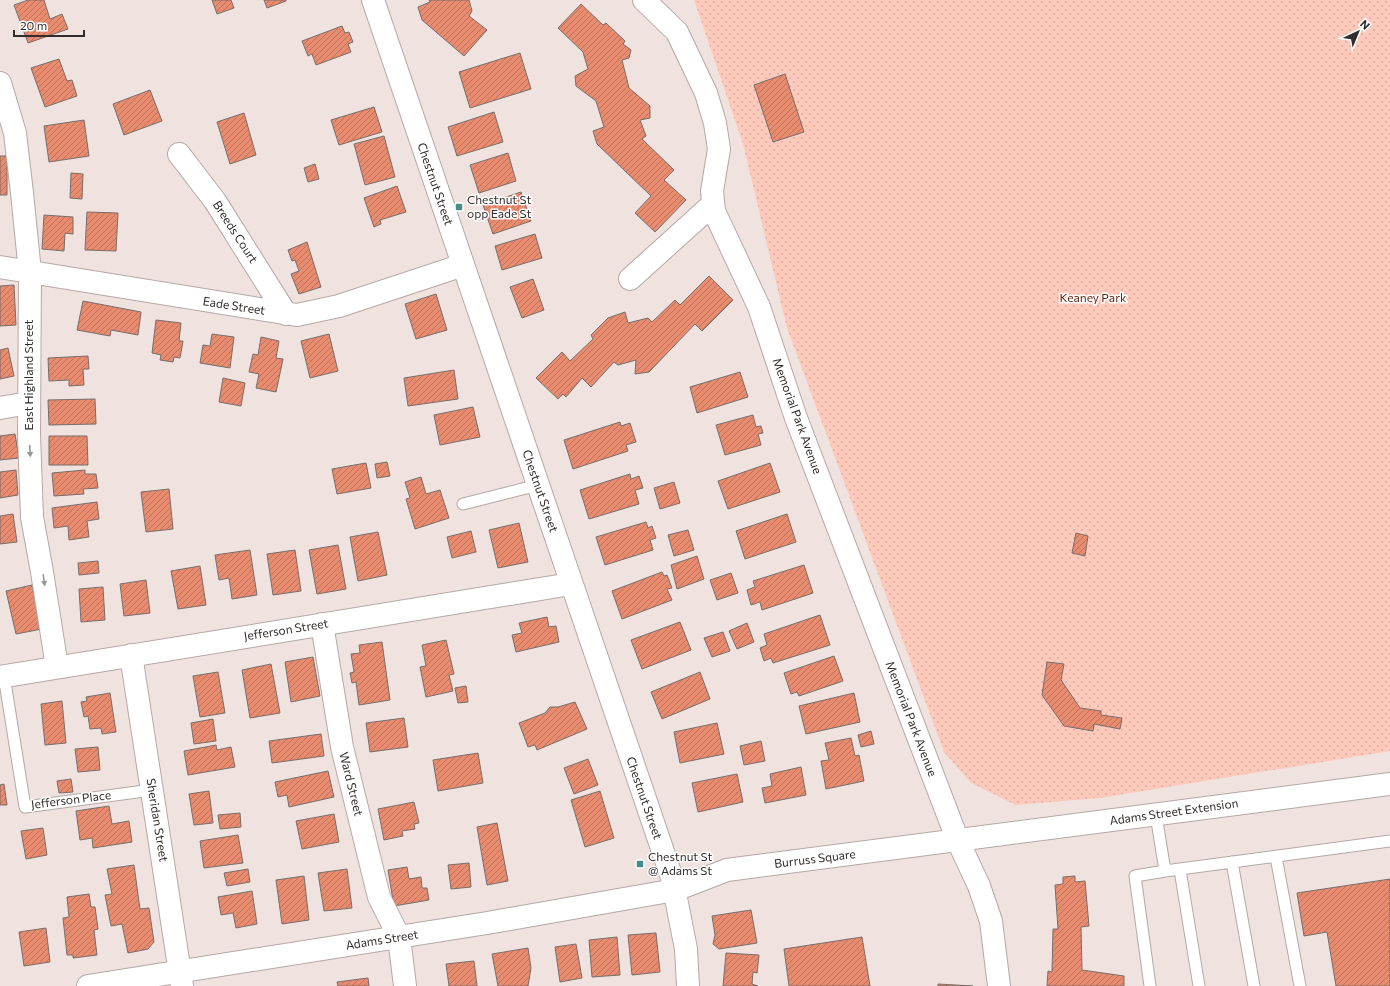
<svg xmlns="http://www.w3.org/2000/svg" width="1390" height="986" viewBox="0 0 1390 986" font-family="Commissioner,sans-serif">
  <style>
    .park { fill: url(#park-dots) }
    .building { fill: url(#building-hatch); stroke: #786d6a }
    .lines { fill: none; stroke-linecap: round; stroke-linejoin: round }
    .service-casing { stroke: #b4a8a5; stroke-width: 13 }
    .minor-casing { stroke: #b4a8a5; stroke-width: 24 }
    .primary-casing { stroke: #b4a8a5; stroke-width: 24 }
    .service { stroke: #fff; stroke-width: 11 }
    .minor { stroke: #fff; stroke-width: 22 }
    .primary { stroke: #fff; stroke-width: 22 }
    .oneway { fill: #989695 }
    .poi-dot { fill: #448c8e; stroke: #fff; stroke-width: 1.5 }
    .labels { text-anchor: middle; stroke-width: 3; stroke-linejoin: round; paint-order: stroke }
    .street-label { font-size: 12px; fill: #322d2b; stroke: #fff }
    .poi-label { font-size: 12px; fill: #322d2b; stroke: #fff; text-anchor: start }
    .park-label { font-size: 12px; fill: #571d0a; stroke: #fff }
  </style>
  <defs>
    <pattern id="park-dots" width="8" height="8" patternUnits="userSpaceOnUse"><rect width="8" height="8" fill="#fcc9ba"/><path d="M2 2h.1M6 6h.1" fill="none" stroke="#d8ada0" stroke-width="1.8" stroke-linecap="round"/></pattern>
    <pattern id="building-hatch" width="6" height="6" patternUnits="userSpaceOnUse"><rect width="6" height="6" fill="#e88b6f"/><path d="M-1 1l2-2M0 6l6-6M5 7l2-2" fill="none" stroke="#bd725b"/></pattern>
  </defs>
  <rect width="100%" height="100%" fill="#f0e3df"/>
  <!-- park -->
  <path class="park" d="M694 0H1390V751L1100 798 1016 805 971 783 944 752 787 328 743 144Z"/>
  <!-- building -->
  <path class="building" d="M28 0H44L50 19 62 14 68 29 28 43 14 5Z
    M212 0H231L234 8 217 14Z
    M264 0H286V1L267 8Z
    M429 0H469L472 11 469 16 487 30 464 56 422 20 418 7 430 2Z
    M581 4 603 25 606 23 625 41 623 44 631 50 629 58 622 60 629 88 650 106V118L640 120 646 136 642 139 674 170 664 180 686 200 655 232 635 213 651 196 597 144 593 131 604 127 596 101 576 86 575 76 588 69 583 52 558 28Z
    M342 26 345 33 349 32 353 42 348 44 351 52 316 65 312 54 308 56 302 41Z
    M520 53 531 89 470 108 459 72Z
    M59 59 67 81 72 80 77 96 45 107 31 68Z
    M785 74 804 132 773 142 754 85Z
    M150 90 162 121 124 135 113 104Z
    M374 107 382 132 339 145 331 120Z
    M494 112 503 142 457 156 448 127Z
    M244 113 256 155 230 164 217 122Z
    M84 120 89 156 49 162 44 126Z
    M384 136 395 177 365 185 354 144Z
    M508 153 516 181 479 193 470 165Z
    M0 156H7V195H0Z
    M315 164 319 179 308 182 304 168Z
    M71 173 83 174 82 199 70 198Z
    M397 186 406 212 380 220 381 224 374 227 364 198Z
    M521 192 531 221 493 234 483 205Z
    M87 212 118 213 116 251 85 250Z
    M44 215 73 217V234L65 233 64 251 42 249Z
    M535 234 542 258 502 270 495 246Z
    M307 242 321 287 299 294 291 274 299 271 295 260 292 261 288 250Z
    M709 276 733 300 702 331 695 324 649 372 635 374 636 360 618 365 614 362 591 387 582 378 566 397 563 394 558 399 536 378 562 352 570 361 593 339 591 335 608 318 625 312 628 323 648 318 652 322 675 300 680 305Z
    M533 279 544 310 522 318 510 287Z
    M14 285 16 325 0 326V286Z
    M436 294 447 330 416 339 405 304Z
    M83 301 141 312 138 335 111 330 110 336 77 330Z
    M156 320 181 323 179 341H183L180 358 174 357 173 362 160 360 161 355 152 353Z
    M212 334 234 337 230 368 200 363 203 345 210 346Z
    M329 334 338 371 310 378 301 341Z
    M261 337 279 341 276 358 283 359 276 392 256 388 259 374 249 372 253 354 258 355Z
    M8 348 14 376 0 379V350Z
    M88 356 89 369H83L84 385 69 386V380L49 381 48 358Z
    M454 370 458 399 408 406 404 378Z
    M740 372 748 397 697 413 690 387Z
    M223 378 245 383 241 406 219 402Z
    M95 399 96 424 49 425 48 400Z
    M473 407 480 437 440 445 434 415Z
    M753 415 756 427 761 426 763 433 758 434 761 445 725 455 716 425Z
    M620 422 621 426 630 423 636 442 626 445 628 451 573 469 564 440Z
    M15 434 19 458 0 460V436Z
    M49 436H87L88 465H49Z
    M387 462 390 476 377 478 375 464Z
    M366 463 371 488 337 494 332 469Z
    M770 463 780 492 728 509 718 481Z
    M16 470 18 495 0 498V472Z
    M85 470V474H96L98 488 83 489 84 494 54 496 52 473Z
    M630 474 631 479 639 476 643 488 635 490 639 504 589 519 580 490Z
    M421 477 426 494 440 490 449 518 415 529 406 499 410 498 405 482Z
    M674 482 680 503 660 509 654 488Z
    M169 489 173 529 146 532 141 492Z
    M97 502 99 519 87 521 89 537 69 540 68 526 54 528 52 508Z
    M13 514 17 542 0 544V516Z
    M787 514 796 542 745 559 736 531Z
    M646 522 648 528 652 526 656 538 650 540 653 550 605 565 596 537Z
    M519 523 528 562 498 568 489 530Z
    M688 530 694 550 674 556 668 535Z
    M471 531 476 552 452 558 447 537Z
    M378 532 387 575 358 581 350 537Z
    M1076 533 1088 536 1085 556 1072 553Z
    M338 545 346 589 317 594 309 550Z
    M250 550 257 595 232 599 229 578 219 580 215 555Z
    M295 550 301 591 273 595 267 554Z
    M697 556 704 579 677 589 671 565Z
    M98 561 99 573 79 575 78 563Z
    M804 565 813 593 762 610 760 602 751 605 747 590 755 587 753 581Z
    M200 566 206 605 178 609 171 571Z
    M662 572 664 576 667 575 672 588 667 589 672 600 622 619 612 591Z
    M731 573 738 593 717 600 710 580Z
    M146 580 150 613 124 616 120 584Z
    M32 585 42 629 16 634 6 591Z
    M103 587 105 620 81 622 79 589Z
    M820 615 830 645 773 663 771 658 764 661 760 648 767 645 764 634Z
    M547 617 549 627 556 626 559 642 516 652 512 635 522 633 519 623Z
    M680 622 691 650 642 669 631 640Z
    M747 623 754 642 737 649 729 631Z
    M723 632 730 651 712 657 704 638Z
    M446 640 454 674 449 675 453 691 426 697 420 667 426 666 422 645Z
    M382 642 390 700 359 705 356 682 352 683 350 673 354 672 351 654 360 653 359 645Z
    M834 656 843 681 799 696 797 692 791 694 784 673Z
    M313 657 320 696 291 702 285 662Z
    M1047 662 1064 664 1061 680 1080 708 1101 711V715L1122 718 1120 729 1094 724 1093 731 1064 726 1042 695Z
    M271 664 280 713 250 718 242 670Z
    M218 672 225 713 200 717 193 676Z
    M700 672 710 699 662 719 651 692Z
    M466 686 468 702 458 703 455 688Z
    M110 693 116 732 102 734 101 728 90 729 88 716 84 717 81 702 87 701 86 697Z
    M854 693 860 722 806 734 799 706Z
    M62 701 66 743 45 745 41 704Z
    M575 702 587 729 537 750 535 745 528 747 519 723 545 713 550 707H558Z
    M404 718 408 747 370 752 366 723Z
    M213 719 216 741 194 744 191 723Z
    M717 723 724 754 680 763 674 732Z
    M871 731 874 744 861 747 858 735Z
    M321 734 324 756 272 763 269 741Z
    M851 738 855 756 859 755 864 781 826 789 821 761 829 760 825 743Z
    M761 741 765 761 744 765 740 746Z
    M216 745 217 750 231 747 235 767 188 775 184 751Z
    M98 747 100 770 78 772 75 749Z
    M478 753 483 783 438 791 433 760Z
    M588 759 598 785 574 794 564 768Z
    M801 767 806 795 765 803 762 788 772 786 770 774Z
    M328 771 334 797 289 807 287 795 278 797 275 782Z
    M737 774 743 802 698 812 692 783Z
    M71 779 73 792 59 793 57 781Z
    M4 784 7 805H0V785Z
    M209 791 213 823 194 825 189 794Z
    M600 791 614 838 585 847 571 800Z
    M414 802 419 823 414 824 415 829 402 831 403 836 384 840 378 809Z
    M109 806 112 824 129 821 132 842 93 848 92 838 80 840 76 811Z
    M240 813 241 827 220 829 218 815Z
    M334 814 339 842 302 849 296 821Z
    M497 823 508 881 487 885 477 827Z
    M43 828 47 855 26 859 21 831Z
    M238 835 243 863 204 868 200 841Z
    M469 863 471 887 451 889 448 865Z
    M134 865 140 909 149 908 154 942 148 949 128 953 122 924 111 926 105 895 112 894 107 869Z
    M407 867 409 879 421 877 422 888H427L429 900 394 906 388 870Z
    M248 869 250 882 227 886 224 873Z
    M347 869 352 908 324 911 318 873Z
    M304 876 309 920 282 924 276 880Z
    M1075 876V882L1085 881 1089 926 1081 927 1082 970 1124 976V986H1047L1048 971 1052 972 1053 929H1058L1055 885 1063 884V877Z
    M1390 879V986H1336L1327 932 1304 936 1297 893Z
    M252 891 257 924 236 928 233 913 221 915 218 897Z
    M89 894 91 907H95L98 929 94 930 97 955 73 958V955H67L63 918 69 917 67 897Z
    M751 910 757 943 719 949 713 944 715 935 712 916Z
    M46 928 50 962 24 966 19 932Z
    M656 933 660 972 632 975 628 935Z
    M617 937 620 975 592 977 589 940Z
    M862 937 870 986H789L784 949Z
    M576 944 582 978 560 982 555 947Z
    M528 948 531 968 528 986H498L492 954Z
    M726 953 759 955 757 973 753 972 752 984 758 986H723Z
    M474 961 477 986H449L446 964Z
    M368 978 369 986H338L337 982Z
    M938 984 973 986H938Z"/>
  <g class="lines">
    <defs>
      <path id="service" d="M463 504 538 485
        M4 676 25 807 152 790
        M1156 815 1165 871 1390 841
        M1276 857 1300 986
        M1232 862 1254 986
        M1180 870 1199 986
        M1150 986 1135 876 1165 871"/>
      <path id="minor" d="M644 0 677 32 706 93 715 123 719 149 712 191 714 211 759 307 796 418 958 841 979 886 991 921 999 986
        M0 83 15 133 22 193 30 272 29 435 32 517 42 572 57 667
        M179 154 215 201 286 314
        M0 267 297 315 339 306 463 265
        M630 279 713 204
        M0 408 29 403
        M322 624 342 747 379 897 399 937 405 986
        M131 655 182 986
        M0 677 571 584
        M88 986 487 923 675 890 727 870 1390 784"/>
      <path id="primary" d="M373 0 672 878 686 949 688 986"/>
    </defs>
    <!-- service casing -->
    <use href="#service" class="service-casing"/>
    <!-- minor casing -->
    <use href="#minor" class="minor-casing"/>
    <!-- primary casing -->
    <use href="#primary" class="primary-casing"/>
    <!-- service -->
    <use href="#service" class="service"/>
    <!-- minor -->
    <use href="#minor" class="minor"/>
    <!-- primary -->
    <use href="#primary" class="primary"/>
  </g>
  <!-- one-way arrows -->
  <defs><path id="oneway-solid" d="M-6-.8H1V-3.2L6.5 0L1 3.2V.8H-6Z"/></defs>
  <g class="oneway">
    <use href="#oneway-solid" transform="translate(30 451) rotate(87)"/>
    <use href="#oneway-solid" transform="translate(44 580) rotate(82)"/>
  </g>
  <!-- markers -->
  <g class="poi-dot">
    <rect x="455" y="203" width="8" height="8" rx="2"/>
    <rect x="636" y="860" width="8" height="8" rx="2"/>
  </g>
  <g class="labels">
    <!-- street labels -->
    <g class="street-label">
      <text transform="translate(435 184) rotate(71)" y="4">Chestnut Street</text>
      <text transform="translate(235 232) rotate(57)" y="4">Breeds Court</text>
      <text transform="translate(234 306) rotate(9)" y="4">Eade Street</text>
      <text transform="translate(29 375) rotate(-90)" y="4">East Highland Street</text>
      <text transform="translate(797 416) rotate(70)" y="4">Memorial Park Avenue</text>
      <text transform="translate(540 491) rotate(71)" y="4">Chestnut Street</text>
      <text transform="translate(286 630) rotate(-9)" y="4">Jefferson Street</text>
      <text transform="translate(911 719) rotate(69)" y="4">Memorial Park Avenue</text>
      <text transform="translate(351 784) rotate(76)" y="4">Ward Street</text>
      <text transform="translate(644 798) rotate(71)" y="4">Chestnut Street</text>
      <text transform="translate(71 800) rotate(-7)" y="4">Jefferson Place</text>
      <text transform="translate(1174 812) rotate(-8)" y="4">Adams Street Extension</text>
      <text transform="translate(157 820) rotate(81)" y="4">Sheridan Street</text>
      <text transform="translate(815 859) rotate(-7)" y="4">Burruss Square</text>
      <text transform="translate(382 940) rotate(-9)" y="4">Adams Street</text>
    </g>
    <!-- poi labels -->
    <g class="poi-label">
      <text x="467" y="204">Chestnut St<tspan x="467" dy="14">opp Eade St</tspan></text>
      <text x="648" y="861">Chestnut St<tspan x="648" dy="14">@ Adams St</tspan></text>
    </g>
    <!-- park labels -->
    <g class="park-label">
      <text x="1093" y="302">Keaney Park</text>
    </g>
  </g>
  <!-- north arrow -->
  <g transform="translate(1358 32) rotate(44)" stroke="#ffffff" stroke-width="3" paint-order="stroke">
  <path d="M0-3L7 15L0 10L-7 15Z" fill="#322d2b"/>
  <text y="-6" font-size="11" font-weight="bold" text-anchor="middle" fill="#322d2b">N</text>
  </g>
  <!-- scale -->
  <path d="M14 30v6h70v-6" fill="none" stroke="#322d2b" stroke-width="2"/>
  <text x="20" y="30" font-size="12" fill="#322d2b" stroke="#ffffff" stroke-width="3" paint-order="stroke">20 m</text>
</svg>
